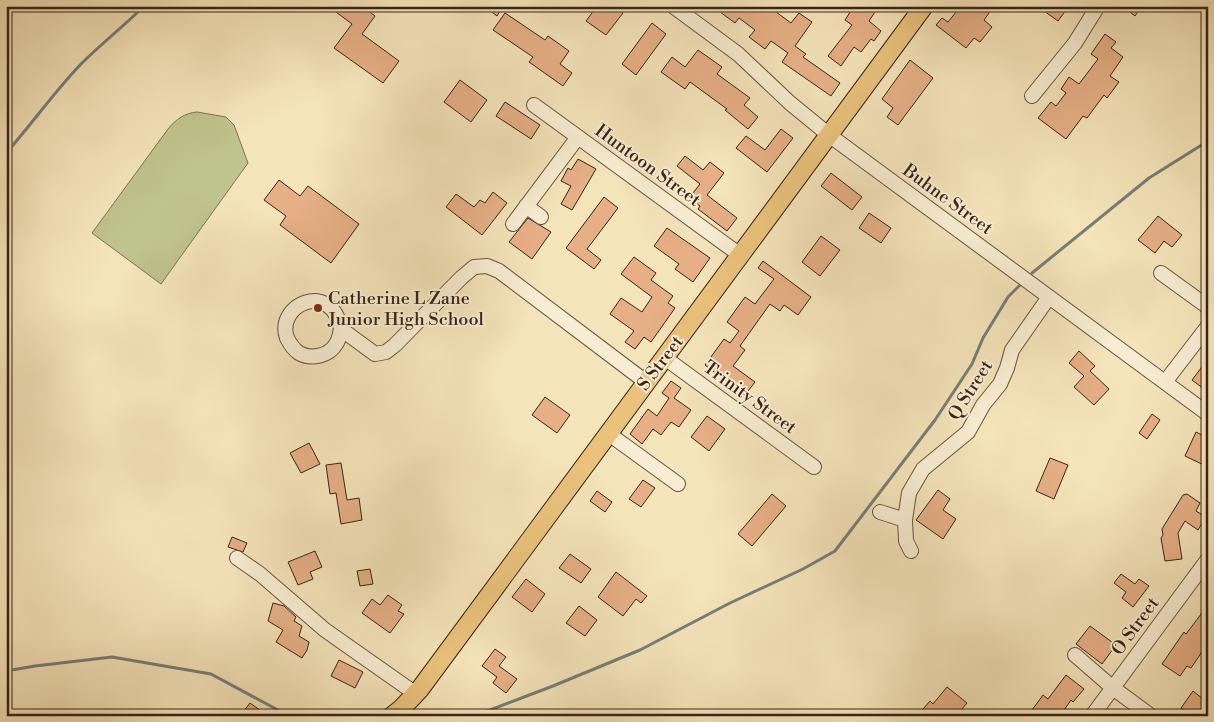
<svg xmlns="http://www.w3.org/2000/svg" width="1214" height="722" viewBox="0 0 1214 722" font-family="'Libre Bodoni',serif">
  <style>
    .green { fill: #bfc38d; stroke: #7c7452 }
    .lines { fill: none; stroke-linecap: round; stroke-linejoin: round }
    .stream { stroke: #767f79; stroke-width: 3 }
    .building { fill: #e6af86; stroke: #382417 }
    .minor-casing { stroke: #675440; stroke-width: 16 }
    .major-casing { stroke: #382417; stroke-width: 20 }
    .minor { stroke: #f8edd2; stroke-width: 14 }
    .major { stroke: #eac27c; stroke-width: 18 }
    .poi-dot { fill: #8f2418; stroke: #f8edd2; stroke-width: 2 }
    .labels { text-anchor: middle; stroke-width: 4; stroke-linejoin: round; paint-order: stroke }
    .street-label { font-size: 18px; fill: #382417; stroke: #f8edd2 }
    .poi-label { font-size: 18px; fill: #382417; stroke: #f8edd2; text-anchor: start }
  </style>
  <rect width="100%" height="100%" fill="#f4e4b9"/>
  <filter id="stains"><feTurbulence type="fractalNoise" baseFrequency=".004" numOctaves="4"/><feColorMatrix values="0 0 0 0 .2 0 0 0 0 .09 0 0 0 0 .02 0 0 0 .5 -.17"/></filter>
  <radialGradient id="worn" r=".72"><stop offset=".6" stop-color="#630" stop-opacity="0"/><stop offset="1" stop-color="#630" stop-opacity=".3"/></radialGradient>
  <!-- green -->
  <path class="green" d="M197 112 226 117 234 125 248 163 161 284 92 233 168 129C176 119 185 113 197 112Z"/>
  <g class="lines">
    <!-- stream -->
    <path class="stream" d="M6 153C32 124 54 92 81 64 101 44 124 26 144 6
      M1032 273 1149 178 1208 141
      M6 671 35 666 112 657 211 674 289 716
      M474 716 553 686 640 650 730 603 803 569 835 551 935 420 972 364 983 338 1008 297 1023 282"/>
  </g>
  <!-- building -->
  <path class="building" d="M328 6H362L375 16 362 34 399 61 383 83 334 48 352 24Z
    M484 6H503L497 16Z
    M597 6H614L623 13 606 35 586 21Z
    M712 6H768L791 23 799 13 812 22 795 46 806 54 803 57 840 83 831 96 782 62 788 53 771 41 765 49 749 37 755 30 739 18 735 23Z
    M854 6H879L869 21 881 31 874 41 871 39 861 52 854 47 841 66 828 56 852 25 845 20Z
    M961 6H994L984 20 992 27 980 42 974 38 966 48 936 25 942 18 948 22Z
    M1037 6H1069L1058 21Z
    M1122 6H1142L1135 16Z
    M505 13 545 40 548 36 569 51 560 64 572 73 563 86 529 62 533 57 493 30Z
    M652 23 666 34 636 75 622 64Z
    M1105 34 1116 42 1111 48 1123 57 1110 76 1119 82 1107 98 1104 95 1087 118 1083 116 1066 139 1038 118 1051 102 1056 106 1066 93 1061 89 1069 77 1079 84 1098 59 1091 54Z
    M698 50 722 67 717 74 750 98 744 105 758 117 748 129 725 110 727 109 690 82 685 89 661 72 672 57 685 67Z
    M910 60 933 78 898 125 887 117 893 108 882 99Z
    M460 80 487 100 471 122 444 102Z
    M505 102 540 125 531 139 496 116Z
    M781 129 793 138 767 172 736 148 746 136 765 150Z
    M685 156 703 170 710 162 724 173 707 195 737 218 727 231 698 209 700 206 689 198 700 184 677 166Z
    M578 159 596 169 572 210 561 204 571 186 561 181 568 168 571 170Z
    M831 173 862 197 852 210 821 186Z
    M279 180 300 196 308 186 359 224 331 263 280 225 286 216 264 200Z
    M493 192 507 203 482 235 446 207 456 194 474 207 480 200 485 203Z
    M604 197 618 208 587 249 601 260 594 269 566 248Z
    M869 213 891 228 881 243 859 228Z
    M1158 216 1182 235 1172 247 1164 241 1155 253 1138 240Z
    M528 218 551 232 532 259 509 242Z
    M667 228 710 258 693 282 675 269 679 264 654 246Z
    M821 236 840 250 820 276 802 262Z
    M634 257 656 273 651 280 673 296 668 303 675 308 651 342 644 337 635 349 625 342 634 331 610 314 621 298 642 312 652 297 621 274Z
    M763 261 811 297 798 315 784 305 780 311 770 304 740 346 745 350 733 366 755 382 745 395 705 365 724 339 730 343 739 331 727 322 745 297 755 304 774 279 758 268Z
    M1079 351 1095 366 1090 371 1109 389 1094 405 1074 387 1084 376 1069 363Z
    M1208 359V392L1192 380Z
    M671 381 681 388 674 398 691 410 679 427 671 422 661 435 653 429 642 444 630 434 648 409 657 416 669 398 662 393Z
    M545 397 570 415 557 433 532 415Z
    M1152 414 1160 420 1147 439 1139 433Z
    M707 416 725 429 709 451 691 437Z
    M1196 432 1208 438 1205 447 1208 448V467L1185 456Z
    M309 443 320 464 301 473 290 453Z
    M1050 458 1068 465 1054 499 1036 491Z
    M341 463 347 500 359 498 362 520 341 524 336 493 330 494 326 465Z
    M643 480 655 488 641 507 629 499Z
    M938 490 950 499 943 510 956 519 943 539 916 520Z
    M597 491 612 502 605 512 590 501Z
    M772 494 786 506 752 546 738 534Z
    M1187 494 1200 503 1196 511 1206 517 1198 530 1185 521 1178 533 1182 559 1165 561 1161 538 1163 535 1162 529 1183 495Z
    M232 537 247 543 243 552 228 547Z
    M315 551 322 567 310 572 313 579 298 585 288 562Z
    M570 554 591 569 581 583 559 568Z
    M370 569 373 584 360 586 357 571Z
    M616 572 647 596 641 603 636 599 623 616 598 597Z
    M1121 574 1135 584 1139 579 1149 586 1133 607 1122 598 1126 592 1114 583Z
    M526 579 545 594 532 612 512 597Z
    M388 595 402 605 398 611 404 614 390 633 362 613 372 599 380 605Z
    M273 603 284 606 296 617 294 621 302 626 299 636 309 642 307 650 302 658 276 642 283 630 268 621Z
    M1208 605V643L1191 668 1187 666 1180 676 1162 664 1184 632 1186 634Z
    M579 606 597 620 585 636 566 623Z
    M1090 626 1116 645 1102 664 1076 644Z
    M495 649 506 657 499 666 517 679 506 693 493 683 497 677 482 666Z
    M339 660 363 672 355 688 331 676Z
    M1066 675 1084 689 1073 702 1071 700 1060 716H1040L1032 710 1043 695 1048 699Z
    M947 687 967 703 956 716H917L930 701 933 704Z
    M1193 691 1208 703V710L1204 716H1185L1187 712 1181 708Z
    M250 703 268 716H240Z"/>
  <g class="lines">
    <defs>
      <path id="minor" d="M673 6 738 54 790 103 829 135 1208 414
        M1032 96 1075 43 1098 6
        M534 105 740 255
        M526 206 541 217
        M513 224 578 137
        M1161 273 1208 307
        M341 329C340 334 339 340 336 344 329 356 311 360 299 353 293 349 290 344 287 338 275 305 331 279 341 329L375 354 386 352 395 345 461 278 474 267 487 266 499 271 646 382
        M665 358 814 467
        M1165 382 1208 326
        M609 434 678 484
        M880 512 905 520
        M911 551 906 541 905 520 909 493 923 469 968 432 983 405 1000 384 1007 368 1012 350 1049 297
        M237 558 260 574 325 630 416 694
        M1075 655 1113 688 1151 716
        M1092 716 1208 559"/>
      <path id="major" d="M392 716 402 708 420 689 924 6"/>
    </defs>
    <!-- minor casing -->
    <use href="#minor" class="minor-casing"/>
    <!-- major casing -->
    <use href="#major" class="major-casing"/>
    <!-- minor -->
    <use href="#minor" class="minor"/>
    <!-- major -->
    <use href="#major" class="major"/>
  </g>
  <!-- markers -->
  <circle class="poi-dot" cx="318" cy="308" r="5"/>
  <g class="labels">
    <!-- street labels -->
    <g class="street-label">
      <text transform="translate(648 165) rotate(36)" y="6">Huntoon Street</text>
      <text transform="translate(948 199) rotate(36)" y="6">Buhne Street</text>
      <text transform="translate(660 363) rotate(-53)" y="6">S Street</text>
      <text transform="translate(970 390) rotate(-58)" y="6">Q Street</text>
      <text transform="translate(750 397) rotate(36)" y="6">Trinity Street</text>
      <text transform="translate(1135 626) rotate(-54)" y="6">O Street</text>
    </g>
    <!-- poi labels -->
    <g class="poi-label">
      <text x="328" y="304">Catherine L Zane<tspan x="328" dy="21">Junior High School</tspan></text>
    </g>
  </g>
  <!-- margin -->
  <rect width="1214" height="722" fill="none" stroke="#f4e4b9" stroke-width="25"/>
  <rect x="8" y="8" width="1199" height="707" fill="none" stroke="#382417" stroke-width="2.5"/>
  <rect x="12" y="12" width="1189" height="697" fill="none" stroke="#382417"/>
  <rect width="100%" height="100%" filter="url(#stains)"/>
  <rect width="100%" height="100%" fill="url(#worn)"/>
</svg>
